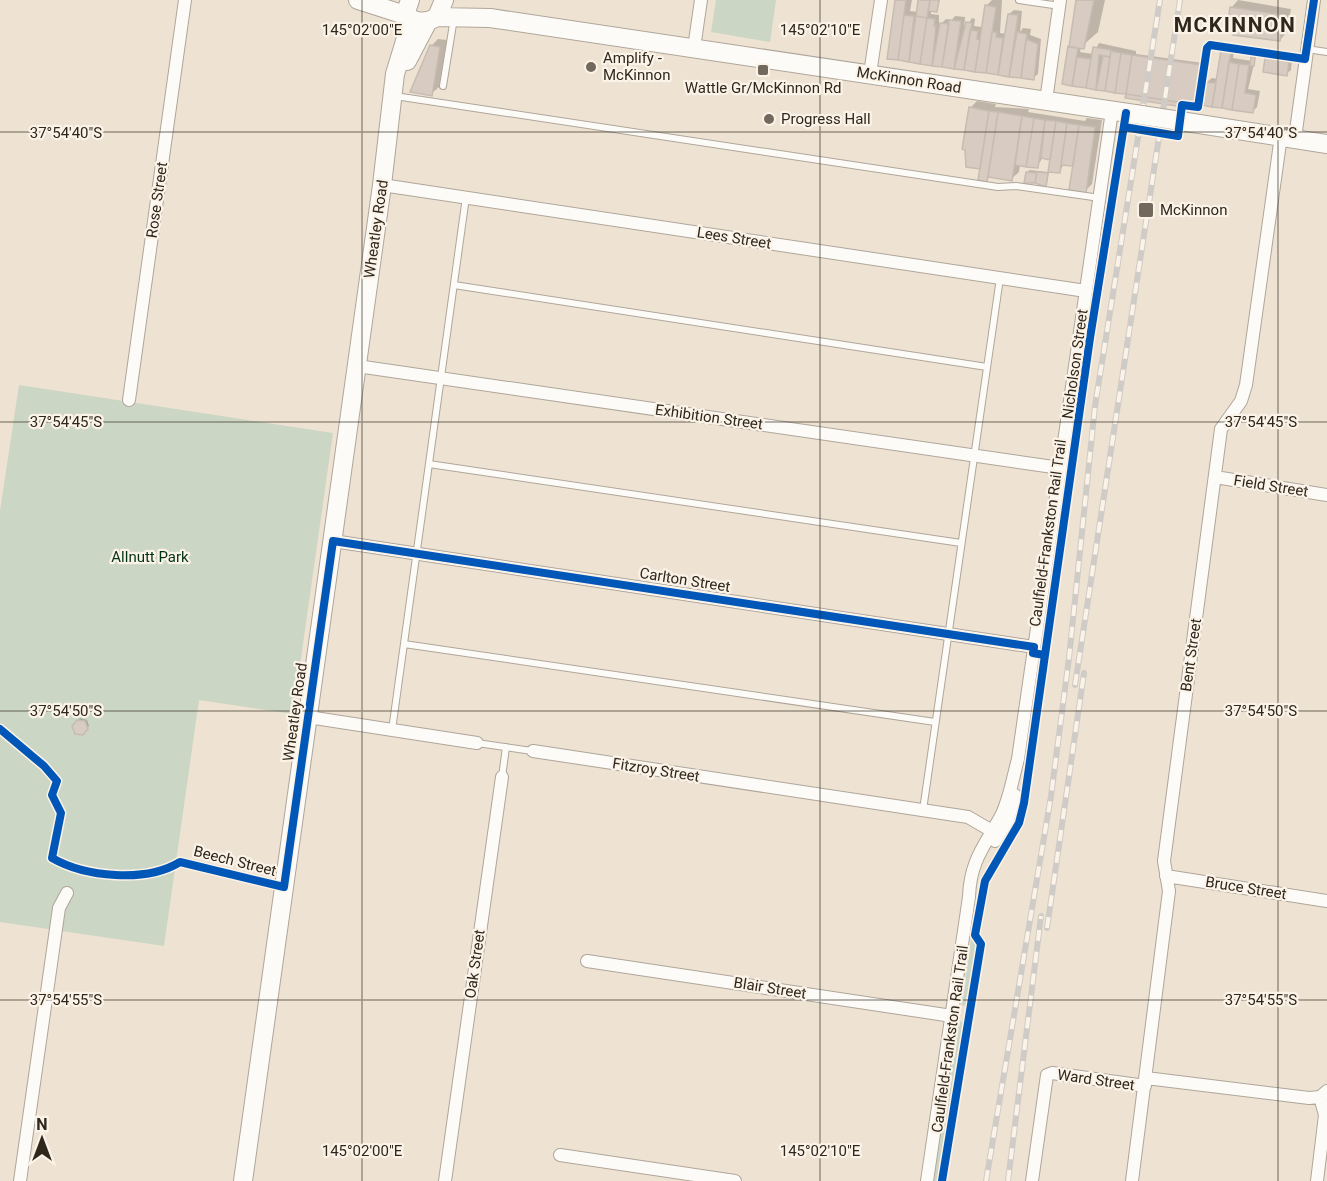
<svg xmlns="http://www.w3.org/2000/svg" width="1327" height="1181" viewBox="0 0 1327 1181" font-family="Roboto,sans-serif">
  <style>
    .green { fill: #ccd6c4 }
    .shadow { fill: #0003 }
    .building { fill: #d7cbc2; stroke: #c7bcb1; stroke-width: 1.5 }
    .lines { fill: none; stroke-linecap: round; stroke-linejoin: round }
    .lane-casing { stroke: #afa69a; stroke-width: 8 }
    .street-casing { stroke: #afa69a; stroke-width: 14 }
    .secondary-casing { stroke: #afa69a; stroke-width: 20 }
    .lane { stroke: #fcfbf8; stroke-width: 6 }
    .street { stroke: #fcfbf8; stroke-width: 12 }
    .secondary { stroke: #fcfbf8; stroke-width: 18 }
    .rail-casing { stroke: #cfcbc6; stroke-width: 6 }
    .rail { stroke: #fcf3e8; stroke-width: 4; stroke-dasharray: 11; stroke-linecap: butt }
    .secondary-bridge-casing { stroke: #afa69a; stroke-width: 20; stroke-linecap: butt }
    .secondary-bridge { stroke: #fcfbf8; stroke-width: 18 }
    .cycleway-casing { stroke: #fcf3e8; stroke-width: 11 }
    .cycleway { stroke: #0057b8; stroke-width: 8 }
    .ticks { fill: none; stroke: #2f271c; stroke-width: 1.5; stroke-opacity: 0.45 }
    .poi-dot { fill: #72685c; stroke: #fcf3e8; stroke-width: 2 }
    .labels { text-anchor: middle; stroke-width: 4.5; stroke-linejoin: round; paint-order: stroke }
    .poi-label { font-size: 15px; fill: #2f271c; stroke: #fcf3e8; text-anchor: start }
    .street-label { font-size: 15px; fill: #2f271c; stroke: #fcf3e8 }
    .park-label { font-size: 15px; fill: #003316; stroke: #fcf3e8 }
    .district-label { font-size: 21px; font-weight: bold; letter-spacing: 1.5px; fill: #2f271c; stroke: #fcf3e8 }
    .ticks-label { font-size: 15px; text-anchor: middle; fill: #2f271c; stroke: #fcf3e8; stroke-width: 4.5; stroke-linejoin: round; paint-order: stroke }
  </style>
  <rect width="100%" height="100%" fill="#eee2d3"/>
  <!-- green -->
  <path class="green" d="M716 0H776L770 42 711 32Z
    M19 385 333 433 293 714 199 700 164 946 0 922V511Z
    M972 933 978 946 968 1008 961 1004Z
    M966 1021 941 1181H934L958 1022Z"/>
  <!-- shadow -->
  <path class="shadow" d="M897 0H912L910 11 918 12 920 0H940L938 8 931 10V14L939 15V26L946 19 952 20 955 16 965 17 964 31 972 18 975 19 974 26 983 27 986 6 992 0H1002L1000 33 1007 34 1009 14 1014 10 1022 11 1020 32 1023 28 1031 29 1030 35 1041 39 1038 74 1033 78 888 57Z
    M1077 0H1105L1098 32 1081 47 1080 52 1093 54 1099 43 1136 51V54L1203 63 1197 106 1195 108 1128 90 1125 93 1064 83Z
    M1238 0 1291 9 1287 32 1280 40 1231 8Z
    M438 39 447 40 439 87 431 94V46Z
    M1227 46 1234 47 1233 58 1252 61 1256 56 1248 89 1260 91 1257 107 1253 111 1207 82 1212 78 1218 79 1223 51Z
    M1271 54 1292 58 1291 70 1286 74 1267 59Z
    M977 101 996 104 995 107 1029 109 1028 112 1085 121 1087 118 1102 120 1092 184 1085 191 1074 165 1064 164 1059 172 1052 158 1043 157 1037 167 1020 164 1019 172 1011 179 991 176 987 180 981 168 970 108Z
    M1029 170 1049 172 1047 183 1026 182Z
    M80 718 87 720 89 726 82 734 74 726Z"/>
  <!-- building -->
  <path class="building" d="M895 0H906L898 60 887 59Z
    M918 0H930L927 18 916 16Z
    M930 0H939L937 12 928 11Z
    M1076 0H1094L1084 49 1069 47Z
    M985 5 996 7 986 73 975 72Z
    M1230 7 1284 15 1280 41 1233 35 1234 29 1227 28Z
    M1008 14 1018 15 1009 77 998 75Z
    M904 15 914 16 909 62 898 60Z
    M916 16 927 18 920 64 909 62Z
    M927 18 935 19 934 26H936L932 66 920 64Z
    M949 20 961 21 954 69 942 67Z
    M966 22 972 23 964 70 954 69Z
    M940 23 949 24 942 67 932 66Z
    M970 30 978 31 977 39 980 40 975 72 964 70Z
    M992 32H997L996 37 1003 38 998 75 986 73Z
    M1017 32 1027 34 1021 78 1009 77Z
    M1026 39 1038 44 1034 80 1021 78Z
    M430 45 440 47 432 96 410 92Z
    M1068 46 1078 48 1072 86 1062 84Z
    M1093 47 1111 50 1110 57 1099 55 1096 90 1086 88Z
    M1221 50 1231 51 1222 108 1212 107Z
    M1111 51 1121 53 1115 93 1105 91Z
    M1121 53 1132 55 1126 94 1115 93Z
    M1132 55 1202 65 1196 105 1126 94Z
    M1103 56 1110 57 1105 91 1096 90Z
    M1077 57 1091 59 1086 88 1072 86Z
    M1251 57 1255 58 1254 66H1250Z
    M1265 58 1289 62 1287 76 1263 72Z
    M1229 62 1239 64 1232 110 1222 108Z
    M1239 64 1249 65 1245 93 1256 95 1253 113 1232 110Z
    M1206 82 1216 83 1212 107 1202 105Z
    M1126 94 1196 105 1195 109 1125 98Z
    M969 107 989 111 980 169 966 167 965 150 962 149Z
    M989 111 998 112 987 182 978 180Z
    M998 112 1022 116 1012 181 988 177Z
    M1022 116 1034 118 1026 167 1015 165Z
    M1034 118 1045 120 1038 168 1026 167Z
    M1045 120 1056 121 1050 160 1041 158Z
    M1056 121 1067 123 1060 173 1048 172Z
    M1067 123 1079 125 1073 166 1061 165Z
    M1079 125 1095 127 1086 193 1069 190Z
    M1026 172 1037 173 1035 183H1024Z
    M1037 172 1048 173 1046 187 1035 183Z
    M77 720 85 721 88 729 83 735 75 734 72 726Z"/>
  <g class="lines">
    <defs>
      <path id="lane" d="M1019 0 1060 6
        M1307 49 1327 52
        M443 86 454 18
        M395 96 998 187 1016 186 1100 198
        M454 285 987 367
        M429 464 961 543
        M404 644 935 722
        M392 730 466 197
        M477 743 532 751
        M502 777 506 747
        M923 810 1000 278
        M180 862 283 887"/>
      <path id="street" d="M694 48 701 0
        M870 74 881 0
        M1046 101 1060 0
        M1295 138 1314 0
        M382 185 1086 291
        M357 366 1060 468
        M129 400 185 0
        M1215 477 1327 495
        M333 541 1034 647
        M308 717 477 743
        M533 751 968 817 999 835
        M995 841 1008 820 1015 795
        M1166 876 1327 901
        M587 961 952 1016
        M1146 1078 1309 1098 1320 1097
        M560 1155 735 1181
        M20 1181 59 908 67 893
        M445 1181 502 777
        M927 1181 969 897C970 860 986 844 1002 814 1010 797 1013 777 1018 759L1112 111
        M1032 1181 1047 1075 1052 1073 1145 1086
        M1132 1181 1169 891 1164 861 1221 429 1241 401 1246 385 1281 136
        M1317 1181 1325 1115 1320 1097 1327 1091"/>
      <path id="secondary" d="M358 0 405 15
        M410 0 405 15C415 23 427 23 437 17L444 0
        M437 17 490 18 1135 114
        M407 61 428 21
        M1180 121 1327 144
        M243 1181 382 185 395 74 406 38 407 17"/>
    </defs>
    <!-- lane casing -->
    <use href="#lane" class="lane-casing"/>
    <!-- street casing -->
    <use href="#street" class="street-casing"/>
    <!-- secondary casing -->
    <use href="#secondary" class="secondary-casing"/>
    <!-- lane -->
    <use href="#lane" class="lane"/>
    <!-- street -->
    <use href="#street" class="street"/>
    <!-- secondary -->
    <use href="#secondary" class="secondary"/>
    <defs>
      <path id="rail" d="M1075 685 1180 0
        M1047 928 1084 673
        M986 1181 1051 796 1069 658 1095 406 1160 0
        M1008 1181 1041 916"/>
    </defs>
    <!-- rail casing -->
    <use href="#rail" class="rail-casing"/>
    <!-- rail -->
    <use href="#rail" class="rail"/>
    <defs>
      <path id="secondary-bridge" d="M1135 114 1180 121"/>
    </defs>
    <!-- secondary-bridge casing -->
    <use href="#secondary-bridge" class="secondary-bridge-casing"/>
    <!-- secondary-bridge -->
    <use href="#secondary-bridge" class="secondary-bridge"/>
    <defs>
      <path id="cycleway" d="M1124 127 1178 136 1182 105 1198 107 1207 48 1210 45 1305 59 1314 0
        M0 729 44 766 57 781 52 795 61 813 52 858C85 877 146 883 180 862L284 887 333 541 1034 647 1033 653 1044 655
        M942 1181 981 944 975 935 985 881 1019 823 1024 803 1090 338 1126 113"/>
    </defs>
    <!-- cycleway casing -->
    <use href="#cycleway" class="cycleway-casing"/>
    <!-- cycleway -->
    <use href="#cycleway" class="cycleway"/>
  </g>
  <!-- ticks -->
  <path class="ticks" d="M362 0V1181M820 0V1181M1278 0V1181M0 132H1327M0 422H1327M0 711H1327M0 1000H1327"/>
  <!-- markers -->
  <g class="poi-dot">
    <circle cx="591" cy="67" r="6"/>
    <rect x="757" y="64" width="12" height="12" rx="3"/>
    <circle cx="769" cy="119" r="6"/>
    <rect x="1138" y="202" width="16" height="16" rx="3"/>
  </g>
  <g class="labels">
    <!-- poi labels -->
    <g class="poi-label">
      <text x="603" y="63">Amplify -<tspan x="603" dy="17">McKinnon</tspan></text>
      <text x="763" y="93" text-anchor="middle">Wattle Gr/McKinnon Rd</text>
      <text x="781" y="124">Progress Hall</text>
      <text x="1160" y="215">McKinnon</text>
    </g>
    <!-- street labels -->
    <g class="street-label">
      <text transform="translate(909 80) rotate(9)" y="5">McKinnon Road</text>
      <text transform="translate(157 200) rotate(-82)" y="5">Rose Street</text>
      <text transform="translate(376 229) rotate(-82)" y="5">Wheatley Road</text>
      <text transform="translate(734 238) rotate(9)" y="5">Lees Street</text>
      <text transform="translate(1075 364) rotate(-82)" y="5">Nicholson Street</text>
      <text transform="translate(709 417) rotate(8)" y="5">Exhibition Street</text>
      <text transform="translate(1271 486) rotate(9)" y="5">Field Street</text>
      <text transform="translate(1048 533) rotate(-82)" y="5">Caulfield-Frankston Rail Trail</text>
      <text transform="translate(685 580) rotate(9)" y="5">Carlton Street</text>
      <text transform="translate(1191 655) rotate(-82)" y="5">Bent Street</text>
      <text transform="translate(295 712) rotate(-82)" y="5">Wheatley Road</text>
      <text transform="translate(656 770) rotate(9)" y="5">Fitzroy Street</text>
      <text transform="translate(235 861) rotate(14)" y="5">Beech Street</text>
      <text transform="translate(1246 888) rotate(9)" y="5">Bruce Street</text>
      <text transform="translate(475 964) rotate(-82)" y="5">Oak Street</text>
      <text transform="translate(770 988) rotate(9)" y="5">Blair Street</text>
      <text transform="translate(950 1039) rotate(-82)" y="5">Caulfield-Frankston Rail Trail</text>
      <text transform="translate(1096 1080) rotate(8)" y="5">Ward Street</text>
    </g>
    <!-- park labels -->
    <g class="park-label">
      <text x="150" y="562">Allnutt Park</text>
    </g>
    <!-- district labels -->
    <g class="district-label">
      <text x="1235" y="32">MCKINNON</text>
    </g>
  </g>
  <g class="ticks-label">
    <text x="362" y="35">145°02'00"E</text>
    <text x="820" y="35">145°02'10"E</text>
    <text x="66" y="138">37°54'40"S</text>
    <text x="1261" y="138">37°54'40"S</text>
    <text x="66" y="427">37°54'45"S</text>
    <text x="1261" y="427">37°54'45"S</text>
    <text x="66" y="716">37°54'50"S</text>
    <text x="1261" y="716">37°54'50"S</text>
    <text x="66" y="1005">37°54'55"S</text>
    <text x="1261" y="1005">37°54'55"S</text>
    <text x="362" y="1156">145°02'00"E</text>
    <text x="820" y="1156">145°02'10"E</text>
  </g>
  <!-- north arrow -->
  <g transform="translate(42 1139)" stroke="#fcf3e8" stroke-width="4.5" paint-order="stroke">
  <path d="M0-4.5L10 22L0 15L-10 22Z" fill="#2f271c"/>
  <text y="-9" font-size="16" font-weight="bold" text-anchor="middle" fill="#2f271c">N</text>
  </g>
</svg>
